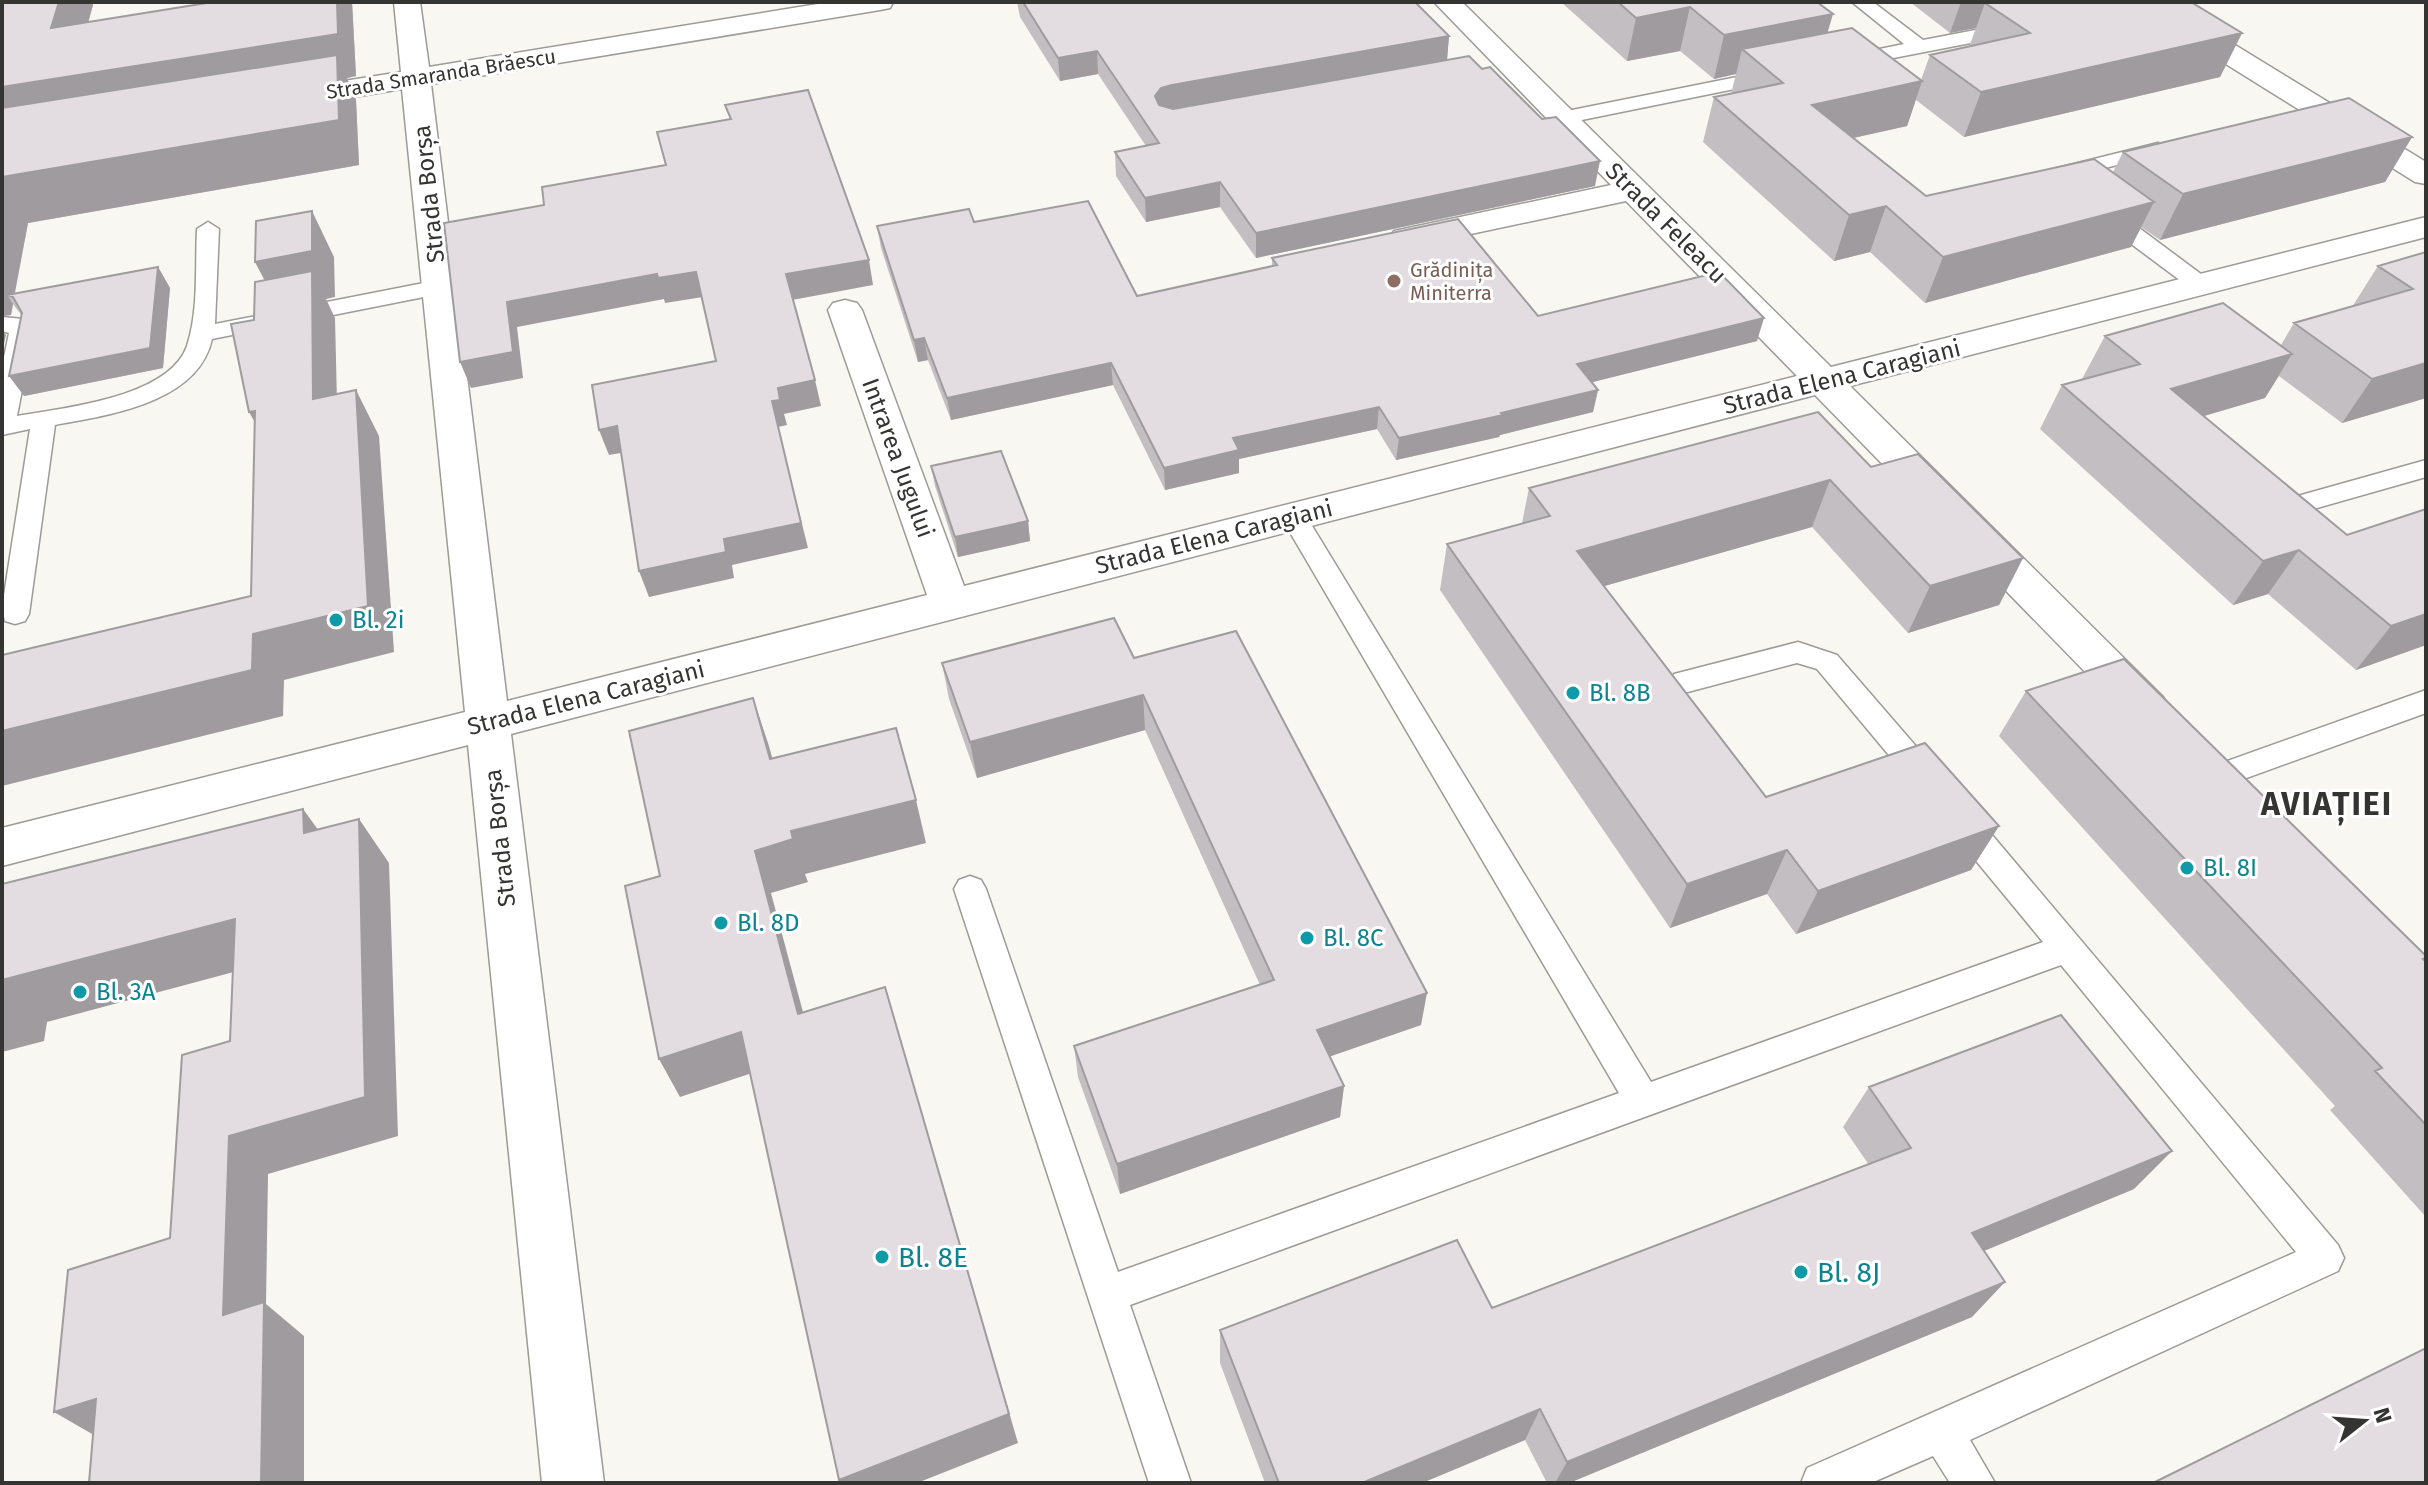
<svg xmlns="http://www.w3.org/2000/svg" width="2428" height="1485" viewBox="0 0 2428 1485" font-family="'Fira Sans',sans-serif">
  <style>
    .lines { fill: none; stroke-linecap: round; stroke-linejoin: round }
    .lane-casing { stroke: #9c9b95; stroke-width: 3 }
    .street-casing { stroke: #9c9b95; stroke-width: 3 }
    .lane { fill: #fff; fill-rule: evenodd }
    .street { fill: #fff; fill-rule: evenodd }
    .wall { fill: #c3bec2 }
    .shaded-wall { fill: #9f9b9e }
    .building { fill: #e3dde1; stroke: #9f9b9e; stroke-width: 2 }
    .education-dot { fill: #8d6e63; stroke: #fff; stroke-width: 3 }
    .culture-dot { fill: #0f9aa8; stroke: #fff; stroke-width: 3 }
    .labels { text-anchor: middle; stroke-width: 6; stroke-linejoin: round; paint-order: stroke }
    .far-street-label { font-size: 20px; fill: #343432; stroke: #fff }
    .far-education-label { font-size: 20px; fill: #785e54; stroke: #fff; text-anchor: start }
    .street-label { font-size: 24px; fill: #343432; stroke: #fff }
    .culture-label { font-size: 24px; fill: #0d838f; stroke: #fff; text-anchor: start }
    .near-culture-label { font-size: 28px; fill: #0d838f; stroke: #fff; text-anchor: start }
    .district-label { font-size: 32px; font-weight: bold; letter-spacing: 2px; fill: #343432; stroke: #fff }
  </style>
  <rect width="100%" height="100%" fill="#f8f7f1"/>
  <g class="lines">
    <defs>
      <path id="lane" d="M1852 2H1873L1923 40 2012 23 2021 29 2012 35 1847 67 1840 65 1837 61 1840 57 1904 44Z
        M1772 70 1782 76 1779 80 1562 124 1552 118 1562 112Z
        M2158 143 2165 145 2168 149 2165 153 2061 179 2050 173 2054 169Z
        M2103 205 2111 207 2209 280 2212 285 2209 290H2193L2095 217 2092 212 2095 207Z
        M208 222 219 229 215 324 439 280 447 282 450 287 447 292 439 294 212 339C198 403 109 415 55 425L29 614 25 621 15 624 5 621 2 608 30 429 2 435V367L9 333 2 331V317L24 319 33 333 17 416C62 408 169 398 187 346 199 309 195 267 197 229Z
        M2426 460V477L2296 514 2287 511 2283 505 2287 499Z
        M1294 508 1303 511 1651 1082 2043 942 1949 828 1944 819 1949 810 1960 807 1971 810 2338 1245 2344 1258 2338 1271 1970 1440 1995 1483H1950L1933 1456 1871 1483H1801L1807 1468 2296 1252 2061 965 1130 1305 1191 1483H1149L954 889 959 880 970 876 981 880 986 889 1118 1272 1619 1093 1281 517 1285 511Z
        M1798 642 1837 655 1940 774 1944 782 1940 790 1929 794 1918 790 1817 669 1797 663 1684 693 1674 690 1669 682 1674 674Z
        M2426 690V713L2216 789 2205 785 2201 777 2205 769Z"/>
      <path id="street" d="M394 2H420L429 67 830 2H893L890 8 880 10 431 84 507 701 927 595 828 310 833 303 845 300 857 303 862 310 964 586 1797 376 1626 201 1405 248 1394 245 1389 238 1394 231 1611 185 1434 2H1462L1831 367 2426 217V237L1850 386 2163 697 2170 709 2163 721 2148 725 2133 721 1815 395 511 734 604 1483H542L468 745 2 866V828L465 712 402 89 293 107 283 104 278 98 283 92 293 89 401 72Z
        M2133 2H2165L2426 162V184L2415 182 2136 8Z"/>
    </defs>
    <!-- lane casing -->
    <use href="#lane" class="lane-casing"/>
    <!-- street casing -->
    <use href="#street" class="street-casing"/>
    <!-- lane -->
    <use href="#lane" class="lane"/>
    <!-- street -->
    <use href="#street" class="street"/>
  </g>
  <!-- wall -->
  <path class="wall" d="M2 2 93 5 88 22 213 2H352L356 76 347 78 356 100 359 165 28 223 14 294 158 267 170 288 163 368 24 396 22 316 13 304 11 315 2 316Z
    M1017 2H1415L1449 36 1447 60 1595 186 1256 258 1220 207 1146 222 1116 176 1115 152 1146 146 1098 74 1060 81 1020 17Z
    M1561 2H1817L1827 33 1921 80 1930 55 1969 47 1976 28 1950 33 1910 2H2191L2242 33 2220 77 1964 137 1916 100 1907 126 1853 138 1926 196 2113 172 2123 152 2412 137 2385 182 2160 240 2141 227 2131 247 1925 303 1870 252 1834 261 1703 142 1714 97 1731 94 1736 74 1714 79 1680 51 1627 61Z
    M974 222 1137 296 1272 266V258L1538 316 1757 341 1592 382 1598 390 1593 412 1500 435 1499 437 1396 460 1377 429 1239 459V473L1165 490 1113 385 951 420 928 360 918 362 881 248 877 226Z
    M2426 252V398L2342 423 2279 376 2265 398 2204 416 2426 645 2356 670 2268 594 2233 605 2040 429 2062 385 2082 379 2105 336 2281 345 2294 323 2352 307 2378 266Z
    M931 466 1028 521 1030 541 958 557 935 486Z
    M1871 467 2023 558 1999 605 1908 633 1812 527 1604 586 1766 797 1999 826 1971 870 1796 934 1767 894 1670 928 1440 590 1447 544 1522 523 1529 488Z
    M1134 658 1421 1025 1330 1056 1344 1086 1340 1117 1120 1194 1078 1077 1074 1046 1260 985 1145 730 977 778 949 699 942 663Z
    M2026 691 2426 962V1217L2330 1110 2335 1106 1999 736Z
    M1869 1087 2134 1189 1984 1251 1972 1317 1569 1483H1547L1525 1440 1422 1483H1265L1220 1363V1330L1492 1308 1869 1165 1843 1127Z"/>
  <!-- shaded-wall -->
  <path class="shaded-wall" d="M59 2H92L93 5 75 70 51 28Z
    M337 2H352L356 76 347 78 356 100 359 165 28 223 14 298 7 295 13 304 11 315 2 316V87Z
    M1961 2H2103L1985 3 1976 28 1950 33Z
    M1690 7 1680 51 1627 61 1636 18Z
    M1833 14 1820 58 1742 49 1736 74 1714 79 1724 35Z
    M2242 33 2220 77 1964 137 1981 92Z
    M1449 36 1447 60 1161 112 1155 96 1161 88 1172 85Z
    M1097 51 1098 74 1060 81 1058 58Z
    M1922 81 1907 126 1799 150 1812 105Z
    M2412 137 2385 182 2160 240 2183 194Z
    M1600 161 1595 186 1256 258V233Z
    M1220 182V207L1146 222 1145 198Z
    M2154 202 2131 247 1925 303 1943 257Z
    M1886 206 1870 252 1834 261 1849 215Z
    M312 211 334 257 335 297 326 299 335 318 338 446 313 399 279 308 255 262Z
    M869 260 873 285 792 300 786 274Z
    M158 267 170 288 163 368 24 396 9 376Z
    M696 272 703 297 665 303 664 299 517 327 523 378 471 388 460 362 507 302 657 274Z
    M1764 318 1757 341 1573 387 1577 364Z
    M2 330 6 335 2 352Z
    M924 338 928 360 918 362 914 340Z
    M2292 354 2265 398 2146 433 2171 389Z
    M1111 363 1113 385 951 420 947 398Z
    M2426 363V398L2342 423 2372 379Z
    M815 380 821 406 784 414 787 425 778 427 808 548 732 565 734 578 649 597 639 571 772 401 778 388Z
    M356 390 379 436 394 652 284 680 283 716 2 786V731L253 634Z
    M1598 390 1593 412 1500 435 1499 437 1396 460 1399 438Z
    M1379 407 1377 429 1239 459V473L1165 490 1164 468 1233 438Z
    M255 411 276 459 249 412Z
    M617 426 626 452 609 455 599 430Z
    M1830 480 1812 527 1566 597 1577 551Z
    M1028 521 1030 541 958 557 955 537Z
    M2299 550 2268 594 2233 605 2263 561Z
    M2023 558 1999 605 1908 633 1930 586Z
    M2426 614V645L2356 670 2391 626Z
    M1143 695 1145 730 977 778 970 742Z
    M753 698 768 743 785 802 770 759Z
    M916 800 926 843 805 874 808 882 771 893 814 1053 798 1014 755 851 791 831Z
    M303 809 335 853 304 833Z
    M359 819 389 863 398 1136 268 1174 266 1304 304 1336V1483H261L223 1315 229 1136Z
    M1999 826 1971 870 1796 934 1818 891Z
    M1787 850 1767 894 1670 928 1687 884Z
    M235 919 271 962 47 1022 44 1041 2 1052V980Z
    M885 987 1018 1443 917 1483H841L839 1480Z
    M1427 993 1421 1025 1314 1062 1317 1030Z
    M741 1032 758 1071 680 1097 659 1059Z
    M1344 1086 1340 1117 1120 1194 1117 1164Z
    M2172 1151 2134 1189 1940 1269 1972 1233Z
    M2005 1282 1972 1317 1569 1483H1555L1567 1462Z
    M96 1399 106 1442 54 1412Z
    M1540 1409 1525 1440 1422 1483H1362Z"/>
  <!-- building -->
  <path class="building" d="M2 2H59L51 28 213 2H337L338 34 2 87Z
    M1023 2H1415L1449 36 1172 85 1161 88 1155 96 1159 105 1173 109 1469 56 1482 69 1490 67 1542 119 1556 117 1600 161 1256 233 1220 182 1145 198 1115 152 1159 143 1097 51 1058 58Z
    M1618 2H1817L1833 14 1724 35 1690 7 1636 18Z
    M1990 2H2191L2242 33 1981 92 1930 55 2030 33 1985 3Z
    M1852 28 1922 81 1812 105 1926 196 2094 159 2154 202 1943 257 1886 206 1849 215 1714 97 1783 83 1742 49Z
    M337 55 339 120 2 177V108Z
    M808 90 869 260 786 274 815 380 778 388 780 400 772 401 801 523 724 539 726 552 639 571 617 426 599 430 592 385 716 361 696 272 658 278 657 274 507 302 513 352 460 362 444 223 544 205 542 187 666 165 657 132 731 119 725 105Z
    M2349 98 2412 137 2183 194 2123 152Z
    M1088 201 1137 296 1277 265 1272 258 1458 219 1538 316 1719 272 1764 318 1577 364 1598 390 1501 413 1503 415 1399 438 1379 407 1233 438 1239 450 1164 468 1111 363 947 398 924 338 914 340 877 226 969 209 974 222Z
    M312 211V251L255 262 256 221Z
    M2426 252V363L2372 379 2294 323 2413 289 2378 266Z
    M158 267 150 348 9 376 22 313 13 297 7 295Z
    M312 271 313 399 356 390 368 606 253 634 252 670 2 731V655L251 596 255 411 249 412 231 324 254 320 255 282Z
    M2223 303 2292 354 2171 389 2347 535 2426 509V614L2391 626 2299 550 2263 561 2062 385 2140 364 2105 336Z
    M1818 412 1871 467 1918 454 2023 558 1930 586 1830 480 1577 551 1766 797 1925 743 1999 826 1818 891 1787 850 1687 884 1447 544 1550 516 1529 488Z
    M1001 451 1028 521 955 537 931 466Z
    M1114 618 1134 658 1236 631 1427 993 1317 1030 1344 1086 1117 1164 1074 1046 1274 980 1143 695 970 742 942 663Z
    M2124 659 2426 956V958L2423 959 2426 962V1125L2375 1071 2382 1068 2026 691Z
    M753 698 770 759 896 728 916 800 791 831 793 839 755 851 798 1014 885 987 1009 1414 839 1480 741 1032 659 1059 625 886 660 876 629 731Z
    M303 809 304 833 359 819 365 1097 229 1136 223 1315 264 1302 261 1483H89L96 1399 54 1412 68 1270 170 1238 182 1055 230 1041 235 919 2 980V884Z
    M2061 1015 2172 1151 1972 1233 2005 1282 1567 1462 1540 1409 1362 1483H1279L1220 1330 1457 1240 1492 1308 1911 1148 1869 1087Z
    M2426 1348V1483H2153Z"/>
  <!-- markers -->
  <circle class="education-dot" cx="1394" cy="281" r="8"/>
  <g class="culture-dot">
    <circle cx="336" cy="620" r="8"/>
    <circle cx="1573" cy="693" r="8"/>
    <circle cx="2187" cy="868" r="8"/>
    <circle cx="721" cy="923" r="8"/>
    <circle cx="1307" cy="938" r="8"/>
    <circle cx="80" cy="992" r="8"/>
    <circle cx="882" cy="1257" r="8"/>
    <circle cx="1801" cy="1272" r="8"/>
  </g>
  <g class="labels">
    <!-- far-street labels -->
    <g class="far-street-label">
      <text transform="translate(441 74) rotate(-9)" y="7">Strada Smaranda Brăescu</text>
    </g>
    <!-- far-education labels -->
    <g class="far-education-label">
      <text x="1410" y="277">Grădinița<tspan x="1410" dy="23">Miniterra</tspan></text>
    </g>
    <!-- street labels -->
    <g class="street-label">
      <text transform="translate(429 194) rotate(-96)" y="8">Strada Borșa</text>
      <text transform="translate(1666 223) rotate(45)" y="8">Strada Feleacu</text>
      <text transform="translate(1842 377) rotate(-14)" y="8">Strada Elena Caragiani</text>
      <text transform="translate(898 458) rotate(70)" y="8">Intrarea Jugului</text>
      <text transform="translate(1214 537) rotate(-14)" y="8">Strada Elena Caragiani</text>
      <text transform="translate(586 698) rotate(-14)" y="8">Strada Elena Caragiani</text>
      <text transform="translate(500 838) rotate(-96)" y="8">Strada Borșa</text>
    </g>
    <!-- culture labels -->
    <g class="culture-label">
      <text x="352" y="628">Bl. 2i</text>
      <text x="1589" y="701">Bl. 8B</text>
      <text x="2203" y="876">Bl. 8I</text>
      <text x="737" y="931">Bl. 8D</text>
      <text x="1323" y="946">Bl. 8C</text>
      <text x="96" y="1000">Bl. 3A</text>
    </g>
    <!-- near-culture labels -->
    <g class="near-culture-label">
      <text x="898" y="1267">Bl. 8E</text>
      <text x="1817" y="1282">Bl. 8J</text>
    </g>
    <!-- district labels -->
    <g class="district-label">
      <text x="2327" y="815">AVIAȚIEI</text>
    </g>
  </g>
  <!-- border -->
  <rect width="2428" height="1485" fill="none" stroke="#343432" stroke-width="8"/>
  <!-- north arrow -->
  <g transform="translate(2364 1421) rotate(73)" stroke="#ffffff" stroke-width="6" paint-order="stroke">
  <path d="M0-6L14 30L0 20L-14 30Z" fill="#343432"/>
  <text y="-12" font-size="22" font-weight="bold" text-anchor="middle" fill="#343432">N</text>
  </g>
</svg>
